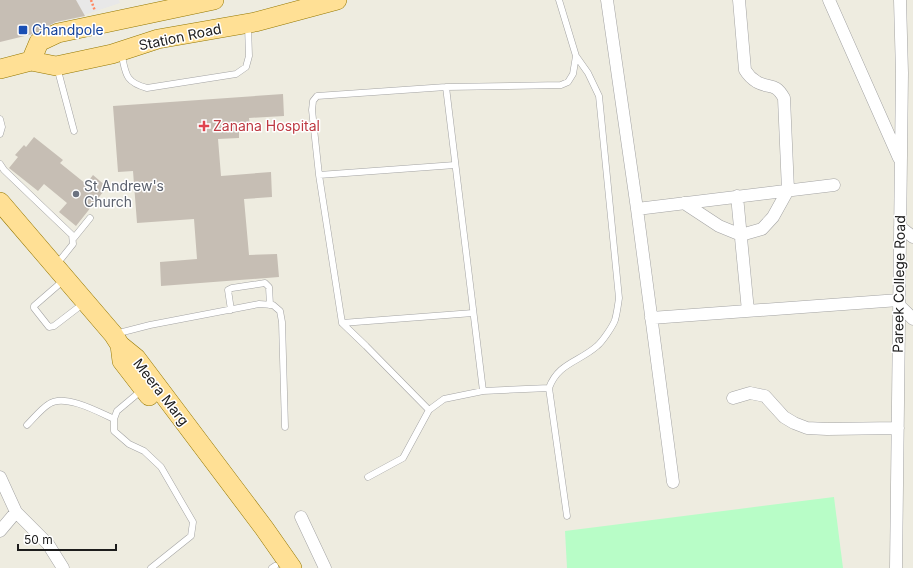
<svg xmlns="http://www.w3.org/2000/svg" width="913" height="568" viewBox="0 0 913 568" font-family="Inter,sans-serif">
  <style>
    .park { fill: #b8fdc7 }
    .parking { fill: #e8e8e8 }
    .building { fill: #c6beb4 }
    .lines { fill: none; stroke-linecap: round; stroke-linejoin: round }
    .lane-casing { stroke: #a3a3a3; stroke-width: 7 }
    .street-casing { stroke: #a3a3a3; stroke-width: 13 }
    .primary-casing { stroke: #947700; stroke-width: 20 }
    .path { stroke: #ff8761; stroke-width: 2.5; stroke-dasharray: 2 2; stroke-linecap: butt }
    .lane { stroke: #fff; stroke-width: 6 }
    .street { stroke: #fff; stroke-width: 12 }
    .primary { stroke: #ffe095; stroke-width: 19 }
    .transit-dot { fill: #1a4fb4; stroke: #fff; stroke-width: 1.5 }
    .health-dot { fill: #e0444e; stroke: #fff; stroke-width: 1.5 }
    .worship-dot { fill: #6b7280; stroke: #fff; stroke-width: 1.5 }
    .labels { text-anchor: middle; stroke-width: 3; stroke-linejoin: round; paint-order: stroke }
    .transit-label { font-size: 14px; fill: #164399; stroke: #fff; text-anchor: start }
    .street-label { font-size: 14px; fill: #1c1c1c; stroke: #fff }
    .health-label { font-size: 14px; fill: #be3a42; stroke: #fff; text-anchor: start }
    .worship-label { font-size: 14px; fill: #5b616d; stroke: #fff; text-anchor: start }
  </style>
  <rect width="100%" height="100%" fill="#eeece0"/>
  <!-- park -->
  <path class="park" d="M834 497 843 568H567L565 531Z"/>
  <!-- parking -->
  <path class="parking" d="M76 0H119L120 3 84 15Z"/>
  <!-- building -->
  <path class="building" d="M0 0H76L85 16 56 22 33 34 0 42Z
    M283 94 284 116 249 118 250 126 239 127V138L218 139 221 176 271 172 272 197 244 199 249 255 277 254 279 277 161 286 160 262 197 259 194 219 137 223 133 171 118 172 113 106Z
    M34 137 63 160 60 163 86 184 93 175 107 187 76 226 59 212 67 203 44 184 38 191 9 168 18 157 15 155 24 145 26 147Z"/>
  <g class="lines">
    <defs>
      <path id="lane" d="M121 52C126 73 124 82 147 88L236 74 246 67 249 56 248 26
        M57 67 74 131
        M446 87 483 391
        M0 119 2 127 0 134
        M0 164 4 170 72 235 73 244 57 264
        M319 175 455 165
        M73 239 90 218
        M64 280 34 306V308L49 327 54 326 84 303
        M231 310 228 290 232 288 265 283 269 287 270 305
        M342 323 473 313
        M115 334 150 325 259 304 273 305 280 311 282 322 285 427
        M549 388 483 391 444 399 429 410 366 346 342 323 319 175 312 110 313 101 317 96 446 87 561 85 568 82 573 74 576 56 559 0
        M142 390 117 411 114 419V431L129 444 144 451 161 467 193 522 191 536 151 568
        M27 425C34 418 41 409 49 404 64 393 99 412 114 419
        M368 477 403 458 429 410
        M567 516 549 388C558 363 579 362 597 346 602 342 613 326 615 320 617 313 618 305 619 298L599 96 588 73 576 56
        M272 568 275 566"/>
      <path id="street" d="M607 0 637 209 673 482
        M829 0 899 158
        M737 196 748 311
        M684 203 719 226 741 235 762 229 773 217 788 190 784 98C775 82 770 89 757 82 752 79 748 75 745 70L739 0
        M637 209 834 185
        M900 227 913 237
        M899 305 913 319
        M651 318 899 300
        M733 398 750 393 765 396 784 417 794 423 807 428 827 429 898 428
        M0 477 16 512 0 531
        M16 512 48 544 63 568
        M301 517 325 568
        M896 568 902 73 900 0"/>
      <path id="primary" d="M31 61 39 42 58 33 214 0
        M0 69 31 61 56 66 112 54 158 39 255 22 337 0
        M0 202 113 334 120 345 136 358 264 528 292 568
        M120 345 122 361 149 396"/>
    </defs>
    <!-- lane casing -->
    <use href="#lane" class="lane-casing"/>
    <!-- street casing -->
    <use href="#street" class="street-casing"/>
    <!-- primary casing -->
    <use href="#primary" class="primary-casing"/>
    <!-- path -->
    <path class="path" d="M91 0 95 11"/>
    <!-- lane -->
    <use href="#lane" class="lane"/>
    <!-- street -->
    <use href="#street" class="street"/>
    <!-- primary -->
    <use href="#primary" class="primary"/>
  </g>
  <!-- markers -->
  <rect class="transit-dot" x="18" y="25" width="10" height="10" rx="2"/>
  <path class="health-dot" d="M202 120h4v4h4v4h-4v4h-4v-4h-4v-4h4z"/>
  <circle class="worship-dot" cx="76" cy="194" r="4"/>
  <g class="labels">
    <!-- transit labels -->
    <g class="transit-label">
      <text x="32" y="35">Chandpole</text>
    </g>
    <!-- street labels -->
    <g class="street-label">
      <text transform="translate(180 37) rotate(-12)" y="5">Station Road</text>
      <text transform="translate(899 284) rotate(-89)" y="5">Pareek College Road</text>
      <text transform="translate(161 392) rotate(52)" y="5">Meera Marg</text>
    </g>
    <!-- health labels -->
    <g class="health-label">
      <text x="213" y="131">Zanana Hospital</text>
    </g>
    <!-- worship labels -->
    <g class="worship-label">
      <text x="84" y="191">St Andrew's<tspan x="84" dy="16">Church</tspan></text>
    </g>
  </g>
  <!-- scale -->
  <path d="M18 544v6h98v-6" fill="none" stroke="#1c1c1c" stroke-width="2"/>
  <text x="24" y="544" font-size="12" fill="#1c1c1c" stroke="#ffffff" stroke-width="3" paint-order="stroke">50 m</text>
</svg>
